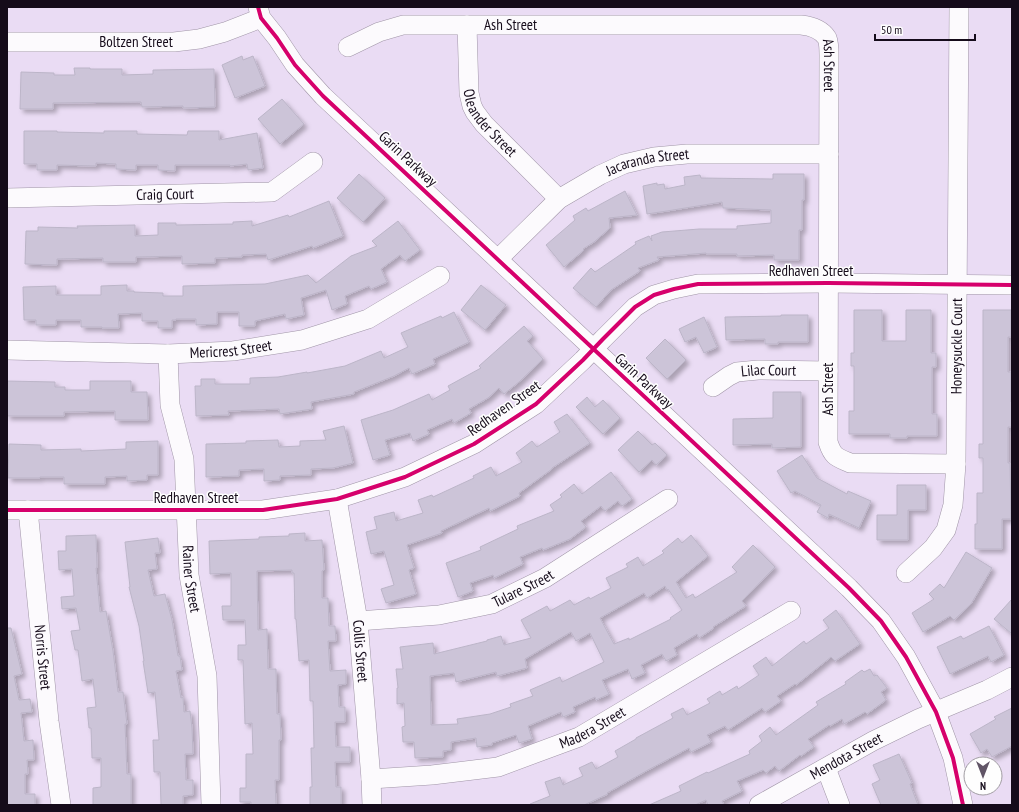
<svg xmlns="http://www.w3.org/2000/svg" width="1019" height="812" viewBox="0 0 1019 812" font-family="'PT Sans Narrow',sans-serif">
  <style>
    .building { fill: #ccc4d8; stroke: #bcb5c8; fill-rule: evenodd; filter: url(#shadow) }
    .lines { fill: none; stroke-linecap: round; stroke-linejoin: round }
    .minor-casing { stroke: #a095a7; stroke-width: 20 }
    .minor { stroke: #fcfafd; stroke-width: 19 }
    .cycleway-casing { stroke: #fefefe; stroke-width: 6 }
    .cycleway { stroke: #d6006c; stroke-width: 4 }
    .labels { text-anchor: middle; stroke-width: 3; stroke-linejoin: round; paint-order: stroke }
    .street-label { font-size: 15px; fill: #150b1a; stroke: #fefefe }
  </style>
  <defs>
    <filter id="shadow"><feDropShadow dx="3.5" dy="3.5" stdDeviation="2" flood-color="#0004"/></filter>
  </defs>
  <rect width="100%" height="100%" fill="#eadcf4"/>
  <!-- building -->
  <path class="building" d="M242 56 243 60 253 56 265 86 235 98 222 65Z
    M74 68H90V69H122V75L153 74V70L214 69 215 107 183 108V106L142 107 141 102 53 103V109H20L21 72 54 73V75H75Z
    M282 99 304 124 280 144 258 119Z
    M24 131H57V132L104 133V131H137V134L187 135 188 131H219V140L257 133 263 168 248 170 247 164 230 166V165H175V171L158 170V165H136V170L116 169V164L96 163V166L57 165V170H37V164H24Z
    M359 174 385 198 363 222 337 198Z
    M773 174H804V200H802V230H799V260H774V255L737 256V254H706V253L657 257 659 260 638 268 640 271 611 290 596 307 573 288 591 268 595 272 636 244 635 242 649 236 652 241 651 236 662 232 699 229H737V226L771 223V210L723 208 722 202 667 211 647 214 643 186 657 183V185L664 184 665 189 685 185 684 177 700 175 701 178 773 179Z
    M625 191 637 215 609 218 610 228 594 242 583 249 584 250 564 267 546 245 575 220 573 216 586 208 588 211Z
    M329 201 343 236 313 248 312 246 268 260 266 254 242 255V257L215 258V263L182 264V256L136 257V262H103V258L57 259V265L25 264 26 231H38V227L78 228 77 226 135 225V236L158 235V223H176V225L233 224V222L252 221V226L288 215 289 217Z
    M398 221 420 250 405 261 400 255 381 269 387 282 371 289 369 286 345 296 347 304 332 310 326 290 301 298 304 315 286 319 285 314 255 321V326H239V312H217V324L196 325V319H176V320H172V328H158V321H142V313L118 314 119 328H102V327H81V320H56V325H36V320H24L23 287 56 286V295H101V286L127 285V291H134V292L163 293V296H183V286L265 284 308 275 316 283 351 256 377 246 372 241Z
    M481 285 506 305 485 330 461 310Z
    M854 310H882V341H906V310H931V353H936V367H932V414H937V436H907V438H890V434H849V411H854V366H851V353H854Z
    M983 310H1011V337H1008V372H1011V402H1012V427H1008V463H1010L1011 519H1002V549H975V524H977V493H983V458H979V444H983Z
    M454 312 469 342 433 359 435 364 412 374 409 368 394 376 354 392V394L311 402 312 409 280 414 279 409 228 411 229 415 196 416 195 386H201V379H215V384H250V378L278 377 307 372V373L345 366 381 351 384 358 408 347 401 333 441 316 442 318Z
    M781 315H808V342H778V344H765V339L726 340 725 317 781 316Z
    M704 317 717 347 704 353 696 337 685 342 679 329Z
    M524 326 533 336 527 341 543 359 519 382 504 394 499 388 488 398 469 409 471 413 454 423 452 419 427 430 429 434 413 441 410 433 385 440 390 455 373 460 361 420 393 410 429 394 432 400 450 390 448 386 481 368 479 366Z
    M665 339 686 360 667 379 646 358Z
    M7 381 55 382V387H65V390H90V381H131V392H147L148 420H115V411L64 412V416H7Z
    M773 392H801V447L772 448V444L733 445V419L773 418Z
    M587 397 595 407 603 400 620 418 603 434 576 407Z
    M567 414 590 443 552 468V469L519 493 520 496 490 511 489 508 441 531 442 533 407 545 414 568 409 570 416 594 386 603 381 589 394 585 384 551 371 554 366 532 377 529 374 517 394 512 396 521 423 513 418 500 432 495 433 497 474 478 473 476 491 467 496 476 522 462 516 453 532 441 537 447 560 432 554 422Z
    M344 426 353 463 333 468 311 469V475L280 476V480L264 481V469L239 470V476L206 477V444L246 443V441L278 440 279 447 300 446V441L326 440 323 431Z
    M638 431 652 445 655 443 667 455 656 465 652 460 639 472 618 450Z
    M158 441V475H147V480L127 481V476L105 477V484H64V477H40V478H8L9 444 41 445V450L81 449V451L126 449V442Z
    M802 455 817 478 847 494 848 491 871 501 859 528 829 514 828 518 817 512 821 505 795 491 791 493 777 471Z
    M611 472 632 499 622 506 618 501 605 511 601 506 581 521 586 527 570 539 543 550 542 548 520 557 523 564 494 578 493 575 470 583 473 591 458 597 446 563 481 550 480 547 518 529 517 526 554 511 550 505 562 497 560 495 574 484 582 494Z
    M897 485H926V510H908V540H877V515H897Z
    M305 533V541L322 540 324 570 322 571V598H328L329 626H335L336 641H328L330 671 346 670V684L338 685 339 707H345V722H335L336 747H350V762H335L336 787H341V805H310V787H312L311 748H314L313 701H310L309 660 299 661 296 619H295L294 573H292V570L257 571 258 630 267 629 268 669H276L277 714H280L281 740H279V780H275L276 805H251V802H240V788H246V754H253L252 723 245 724 243 660H238V645H246L245 620H223L222 606H231V573L210 574 209 541 259 539V537L289 536V534Z
    M96 535 97 568H96L100 612 106 611 113 651 118 692H123L127 724H125L127 774H131V805H93V788L101 787V758H92L91 728H89L87 708 96 707 93 679 82 681 78 650H75L71 631 80 630 76 608 62 609 61 597 74 596 72 569 59 570 58 551H66V536Z
    M691 535 708 556 676 582 686 598 693 594 695 598 737 572 732 567 753 545 775 567 742 601 746 606 713 627 714 628 699 638 697 634 674 648 677 655 666 661 662 654 641 665 645 673 632 679 628 669 602 680 609 694 596 700 595 697 573 707 575 712 563 717 561 712 528 726 532 739 519 743 516 735 492 743V745L477 747 476 738 451 742V750L443 751V757L415 758 414 742H403L402 727 405 726 404 703 397 704V688H398L396 669H403L400 647 433 643 434 654 487 641V640L501 636 504 645 531 638 521 620 547 606 550 611 570 600 574 605 589 597 590 599 611 588 606 578 628 567 626 564 638 557 643 566 664 553 662 551 678 538 682 543ZM665 586 667 590 668 589 682 610 670 618 671 619 629 640V638L614 644 600 618 644 593 647 598ZM571 632 576 641 590 633 604 662 562 682 560 677 530 690 533 696 510 704 511 707 490 714 457 719 458 724 431 725 430 676 454 673 456 682 496 672 497 676 527 668 525 659Z
    M158 538 160 553H155L157 569 148 570 154 596 165 594 172 620 178 656H180L182 670 176 671 181 698 183 697 184 712 190 711 192 728 193 754H185L186 780H193V795L183 796V805H161L160 772H154L153 740H159L155 692 148 693 143 661H144L139 626 129 587H130L125 542Z
    M966 552 992 568 971 604 954 620 950 616 923 632 912 613 934 599 929 594 940 584 944 588Z
    M1012 599V634L994 619Z
    M836 610 860 644 835 661 831 657 796 685 795 684 777 696 781 701 765 712 762 708 728 730 725 726 707 735 711 742 691 752 689 748 648 770 607 793 608 794 584 805H530V804L550 796 545 782 560 777 563 785 583 776 579 768 592 762 596 769 618 757 615 751 636 739V738L673 718 671 714 683 708 687 715 710 703 707 699 720 691 722 695 737 686 738 689 759 675 753 666 766 657 772 666 804 641 806 644 829 628 823 620Z
    M989 626 1004 655 991 662 988 656 950 674 937 647 961 636 963 639Z
    M7 628H11L22 674 14 676 19 700 30 699 32 712 21 713 24 741 33 740 34 760H27L28 774H25V794H35V805H7Z
    M870 669 874 676 877 675 887 688 881 692 886 700 867 714 865 712 844 724 842 719 830 726 829 725 808 739 814 747 801 756 800 755 779 771 775 766 766 773 763 770 737 781 742 791 722 801 724 805H708L706 800 695 805H649L681 791 679 786 707 772 708 773 750 754 749 751 762 741 759 736 770 727 776 735 818 705 816 702 846 684 845 682 862 670 864 672Z
    M1012 708V746L992 757 987 749 981 753 970 734 996 719 994 717Z
    M899 754 912 783 910 784 918 805H881L872 784 880 780 873 765Z"/>
  <g class="lines">
    <defs>
      <g id="minor">
        <path d="M258 7 261 18 277 38 295 65 323 96 849 588 881 621 906 657 936 712 953 758 963 805"/>
        <path id="s1" d="M467 25 469 93 472 106 475 112 484 124 559 199"/>
        <path id="s2" d="M7 42H174L199 39 225 32 261 18"/>
        <path id="s3" d="M348 47 379 32 403 25H801C811 26 821 29 827 38 829 43 829 50 829 55L828 442C833 457 836 457 850 463L956 464"/>
        <path id="s4" d="M7 198 272 192 313 162"/>
        <path id="s5" d="M498 259 559 199 600 175 624 164 654 157 687 154H829"/>
        <path id="s6" d="M7 350 168 354 233 351 302 340 368 319 440 276"/>
        <path id="s7" d="M168 354 170 405 184 459 189 575 207 676 211 805"/>
        <path id="s8" d="M713 387 729 376 737 372 758 370 828 371"/>
        <path id="s9" d="M337 499 358 621 371 779 372 805"/>
        <path d="M7 510H263L337 499 405 477 474 444 536 404 583 360 603 339 635 307 654 295 674 289 698 284 828 283 1012 285"/>
        <path id="s10" d="M28 510 49 721 61 805"/>
        <path id="s11" d="M906 573 933 548 946 530 953 505 956 464 959 7"/>
        <path id="s12" d="M358 621 439 615 492 604 545 578 668 499"/>
        <path d="M826 768 840 805"/>
        <path id="s13" d="M371 779 432 775 498 767 579 737 791 611"/>
        <path id="s14" d="M759 805 873 741 918 719 987 690 1012 677"/>
      </g>
    </defs>
    <!-- minor casing -->
    <use href="#minor" class="minor-casing"/>
    <!-- minor -->
    <use href="#minor" class="minor"/>
    <defs>
      <path id="cycleway" d="M258 7 261 18 277 38 295 65 323 96 849 588 881 621 906 657 936 712 953 758 963 805
        M7 510H263L337 499 405 477 474 444 536 404 583 360 603 339 635 307 654 295 674 289 698 284 828 283 1012 285"/>
    </defs>
    <!-- cycleway casing -->
    <use href="#cycleway" class="cycleway-casing"/>
    <!-- cycleway -->
    <use href="#cycleway" class="cycleway"/>
  </g>
  <g class="labels">
    <!-- street labels -->
    <g class="street-label">
      <text dy="5" stroke="none"><textPath href="#s3" startOffset="167">Ash Street</textPath></text>
      <text dy="5" stroke="none"><textPath href="#s2" startOffset="129">Boltzen Street</textPath></text>
      <text dy="5" stroke="none"><textPath href="#s3" startOffset="515">Ash Street</textPath></text>
      <text dy="5" stroke="none"><textPath href="#s1" startOffset="105">Oleander Street</textPath></text>
      <text transform="translate(408 159) rotate(43)" y="5">Garin Parkway</text>
      <text dy="5" stroke="none"><textPath href="#s5" startOffset="183">Jacaranda Street</textPath></text>
      <text dy="5" stroke="none"><textPath href="#s4" startOffset="158">Craig Court</textPath></text>
      <text x="811" y="276">Redhaven Street</text>
      <text dy="5" stroke="none"><textPath href="#s11" startOffset="244">Honeysuckle Court</textPath></text>
      <text dy="5" stroke="none"><textPath href="#s6" startOffset="224">Mericrest Street</textPath></text>
      <text dy="5" stroke="none"><textPath href="#s8" startOffset="60">Lilac Court</textPath></text>
      <text transform="translate(644 381) rotate(43)" y="5">Garin Parkway</text>
      <text transform="translate(828 389) rotate(-90)" y="5">Ash Street</text>
      <text transform="translate(504 408) rotate(-35)" y="5">Redhaven Street</text>
      <text x="196" y="503">Redhaven Street</text>
      <text dy="5" stroke="none"><textPath href="#s7" startOffset="227">Rainer Street</textPath></text>
      <text dy="5" stroke="none"><textPath href="#s12" startOffset="170">Tulare Street</textPath></text>
      <text dy="5" stroke="none"><textPath href="#s9" startOffset="154">Collis Street</textPath></text>
      <text dy="5" stroke="none"><textPath href="#s10" startOffset="148">Norris Street</textPath></text>
      <text dy="5" stroke="none"><textPath href="#s13" startOffset="230">Madera Street</textPath></text>
      <text dy="5" stroke="none"><textPath href="#s14" startOffset="100">Mendota Street</textPath></text>
    </g>
  </g>
  <!-- border -->
  <rect width="1019" height="812" fill="none" stroke="#150b1a" stroke-width="16"/>
  <!-- north arrow -->
  <g transform="translate(983 776) rotate(180)"><circle r="19" fill="#fefefe" stroke="#a19da3"/>
  <path d="M0-3L7 15L0 10L-7 15Z" fill="#605466"/>
  <text y="-6" font-size="11" font-weight="bold" text-anchor="middle" fill="#150b1a">N</text>
  </g>
  <!-- scale -->
  <path d="M875 34v6h100v-6" fill="none" stroke="#150b1a" stroke-width="2"/>
  <text x="881" y="34" font-size="12" fill="#150b1a" stroke="#fefefe" stroke-width="3" paint-order="stroke">50 m</text>
</svg>
